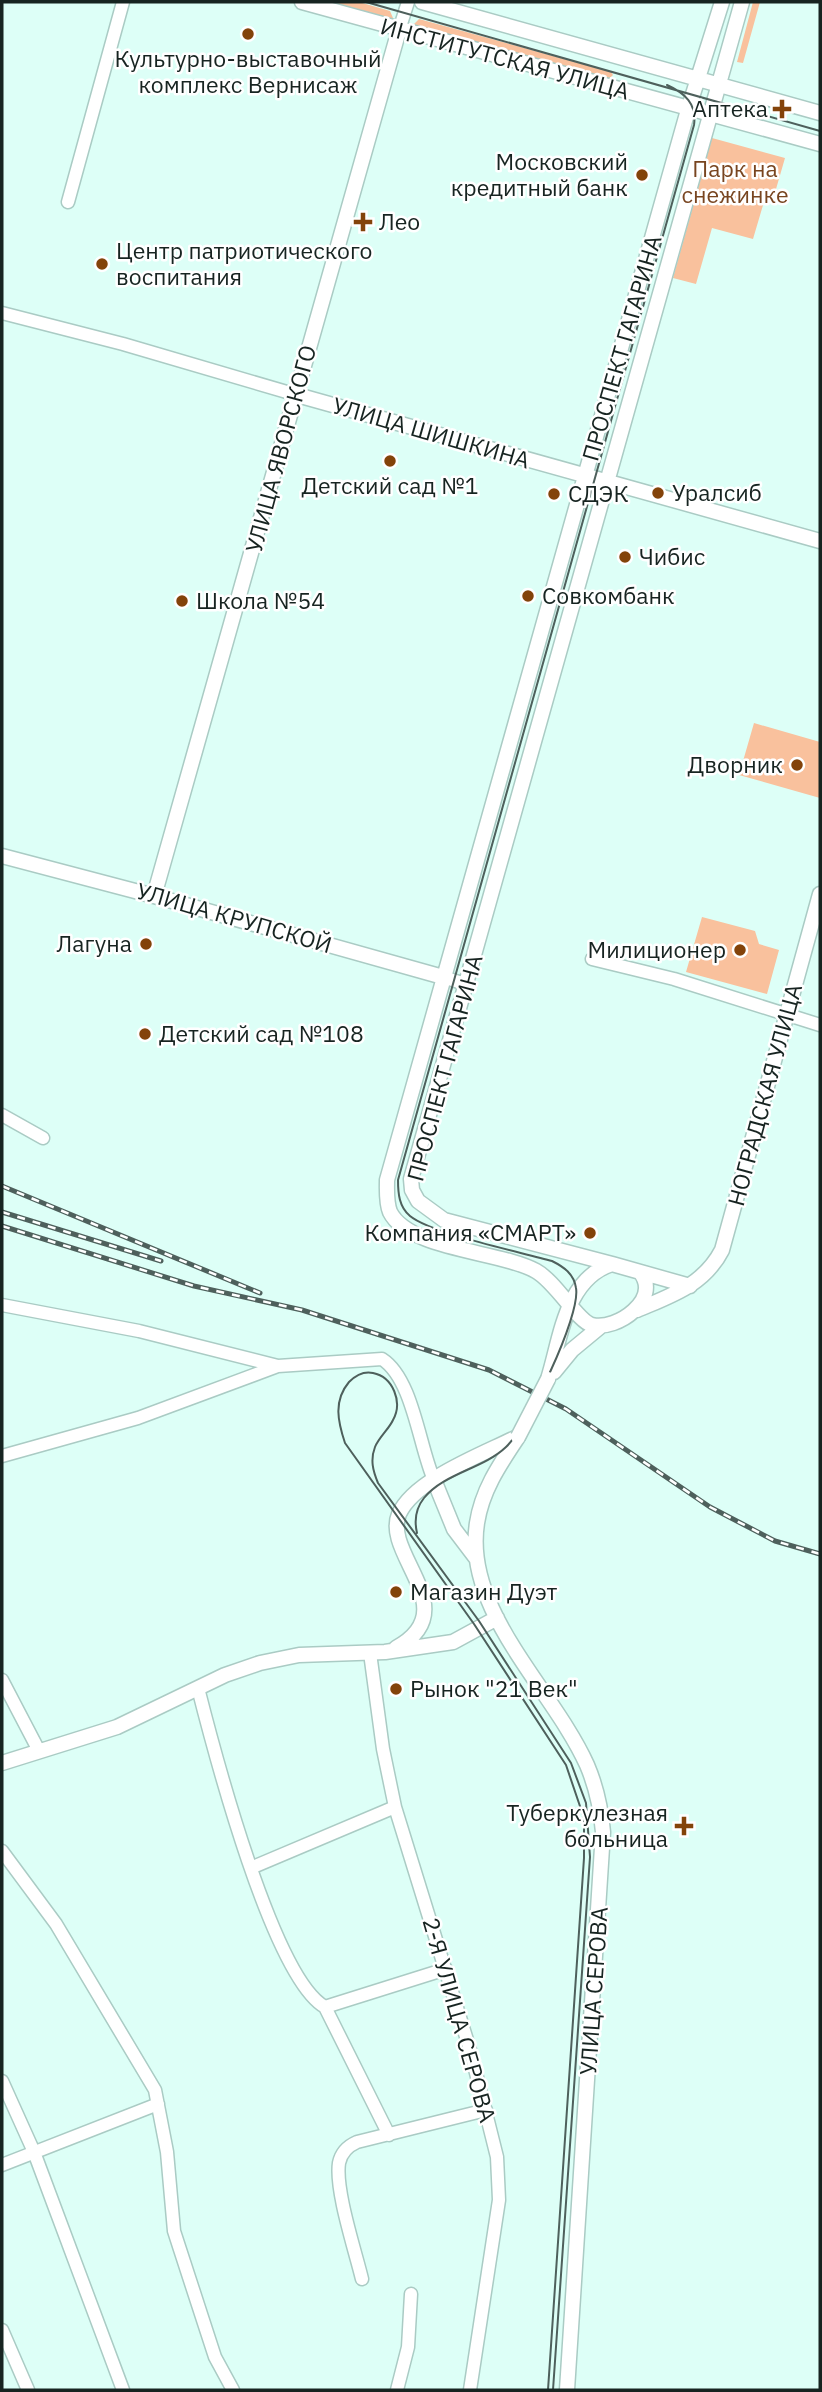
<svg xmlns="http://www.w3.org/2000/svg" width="822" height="2392" viewBox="0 0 822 2392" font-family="'IBM Plex Sans',sans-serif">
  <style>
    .green { fill: #f9c19d }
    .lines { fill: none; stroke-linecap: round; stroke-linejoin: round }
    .minor-casing { stroke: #aacbc4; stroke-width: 15 }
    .major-casing { stroke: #aacbc4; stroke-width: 17 }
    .minor { stroke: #fff; stroke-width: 12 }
    .major { stroke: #fff; stroke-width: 14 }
    .tram { stroke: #4e605c; stroke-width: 2 }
    .rail-casing { stroke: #4e605c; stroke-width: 5 }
    .rail { stroke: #fff; stroke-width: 2.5; stroke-dasharray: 8; stroke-linecap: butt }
    .major-bridge-casing { stroke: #aacbc4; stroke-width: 17; stroke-linecap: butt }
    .major-bridge { stroke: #fff; stroke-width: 14 }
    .poi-dot { fill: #83430a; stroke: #fff; stroke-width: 2.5 }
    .labels { text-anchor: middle; stroke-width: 5; stroke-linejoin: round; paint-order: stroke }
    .poi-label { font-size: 23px; fill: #172421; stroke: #fff; text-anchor: start }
    .street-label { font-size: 23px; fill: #172421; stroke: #fff }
    .park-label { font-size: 23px; fill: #784520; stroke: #fff }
  </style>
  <rect width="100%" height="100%" fill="#ddfff7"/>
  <!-- green -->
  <path class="green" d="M309 2H359L390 11 393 18 389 22Z
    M753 2H760L743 63 737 62Z
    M419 19 611 72 613 75 608 80 412 26Z
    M712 138 785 158 774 196 766 195 753 239 712 228 696 284 673 278Z
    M754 723 820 742V798L739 775Z
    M702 917 755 931 759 944 779 950 767 994 686 972Z"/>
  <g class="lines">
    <defs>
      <path id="minor" d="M399 30 408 2
        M68 202 123 2
        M2 313 123 344 297 395
        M592 959 674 979 820 1025
        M443 977 465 984
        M2 1115 43 1138
        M2 1305 139 1331 278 1366 382 1359C413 1379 419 1446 434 1480
        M2 1456 138 1418 278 1366
        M370 1653 383 1749 395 1807 471 2053 497 2157 499 2200 470 2390
        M2 1680 38 1749
        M198 1688C214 1751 273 1978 325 2007L389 2135
        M2 1851 56 1924 155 2090 167 2152 174 2231 215 2357 233 2390
        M253 1867 395 1807
        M325 2007 446 1969
        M2 2081 34 2152 123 2390
        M2 2165 158 2104
        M362 2279C355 2250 335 2190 339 2163 341 2153 348 2146 357 2142L486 2110
        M2 2330 28 2390
        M397 2390 408 2347 411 2294"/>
      <path id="major" d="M302 2 820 144
        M422 2 820 113
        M297 395 820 541
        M2 856 154 896 443 977
        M154 896 399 30
        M612 1264 444 1220 418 1201 412 1190 411 1179 742 2
        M640 1272C662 1299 617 1331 592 1325 578 1322 556 1282 536 1271 500 1251 409 1250 390 1212 386 1202 387 1190 387 1180L688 110 722 2
        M637 1310C672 1295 704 1285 722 1250L820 894
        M554 1372 572 1350 601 1326
        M548 1379C561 1338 565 1279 612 1264L690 1286
        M518 1437C500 1464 482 1490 477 1523 463 1611 553 1689 587 1765 596 1786 601 1809 603 1832L567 2390
        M434 1480 454 1529 476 1558
        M396 1648C466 1610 382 1554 399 1514 414 1480 483 1454 515 1438
        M2 1763 117 1727 225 1675 260 1663 299 1655 385 1652 453 1642 497 1618"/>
    </defs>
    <!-- minor casing -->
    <use href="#minor" class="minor-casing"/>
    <!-- major casing -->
    <use href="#major" class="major-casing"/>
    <!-- minor -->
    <use href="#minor" class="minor"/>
    <!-- major -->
    <use href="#major" class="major"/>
    <!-- tram -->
    <path class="tram" d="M366 2 820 131
      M417 1533C414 1520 416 1508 424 1498 444 1473 483 1469 506 1447 527 1427 581 1316 576 1288 574 1274 564 1267 552 1261 521 1252 432 1234 410 1216 399 1207 398 1193 398 1180L694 125C697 104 685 93 667 85
      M548 2390 584 1858V1818L566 1765 474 1624 345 1443C338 1422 333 1401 349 1382 355 1376 364 1371 373 1373 393 1377 403 1402 393 1420 389 1429 379 1437 375 1447 370 1460 373 1471 378 1483L479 1621 571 1763 586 1803 590 1857 553 2390"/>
    <defs>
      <path id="rail" d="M2 1186 260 1293
        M2 1212 161 1261
        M2 1226 194 1286 302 1310 489 1370 566 1409 710 1507 775 1541 820 1554"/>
    </defs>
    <!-- rail casing -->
    <use href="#rail" class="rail-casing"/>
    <!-- rail -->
    <use href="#rail" class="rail"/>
    <defs>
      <path id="major-bridge" d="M518 1437 548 1379"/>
    </defs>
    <!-- major-bridge casing -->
    <use href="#major-bridge" class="major-bridge-casing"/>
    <!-- major-bridge -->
    <use href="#major-bridge" class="major-bridge"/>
  </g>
  <!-- markers -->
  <g class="poi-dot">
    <circle cx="248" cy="34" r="7"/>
    <path d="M778.5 98.5h7v7h7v7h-7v7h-7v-7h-7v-7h7z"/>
    <circle cx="642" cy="175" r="7"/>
    <path d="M359.5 211.5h7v7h7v7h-7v7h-7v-7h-7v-7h7z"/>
    <circle cx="102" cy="264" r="7"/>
    <circle cx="390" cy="461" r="7"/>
    <circle cx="658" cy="493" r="7"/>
    <circle cx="554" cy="494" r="7"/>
    <circle cx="625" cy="557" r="7"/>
    <circle cx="528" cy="596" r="7"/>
    <circle cx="182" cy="601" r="7"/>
    <circle cx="797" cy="765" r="7"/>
    <circle cx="146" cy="944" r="7"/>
    <circle cx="740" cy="950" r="7"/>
    <circle cx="145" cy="1034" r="7"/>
    <circle cx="590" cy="1233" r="7"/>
    <circle cx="396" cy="1592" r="7"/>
    <circle cx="396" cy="1689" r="7"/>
    <path d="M680.5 1815.5h7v7h7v7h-7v7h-7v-7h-7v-7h7z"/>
  </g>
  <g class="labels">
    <!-- poi labels -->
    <g class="poi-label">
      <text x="248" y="67" text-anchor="middle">Культурно-выставочный<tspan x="248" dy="26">комплекс Вернисаж</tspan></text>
      <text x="768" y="117" text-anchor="end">Аптека</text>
      <text x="628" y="170" text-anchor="end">Московский<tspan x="628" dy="26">кредитный банк</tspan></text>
      <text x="379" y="230">Лео</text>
      <text x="116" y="259">Центр патриотического<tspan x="116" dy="26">воспитания</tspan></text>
      <text x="390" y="494" text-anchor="middle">Детский сад №1</text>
      <text x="672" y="501">Уралсиб</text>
      <text x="568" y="502">СДЭК</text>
      <text x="639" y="565">Чибис</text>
      <text x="542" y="604">Совкомбанк</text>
      <text x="196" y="609">Школа №54</text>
      <text x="783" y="773" text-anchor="end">Дворник</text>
      <text x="132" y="952" text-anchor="end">Лагуна</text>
      <text x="726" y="958" text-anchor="end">Милиционер</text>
      <text x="159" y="1042">Детский сад №108</text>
      <text x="576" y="1241" text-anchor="end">Компания «СМАРТ»</text>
      <text x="410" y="1600">Магазин Дуэт</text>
      <text x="410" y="1697">Рынок "21 Век"</text>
      <text x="668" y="1821" text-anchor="end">Туберкулезная<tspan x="668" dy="26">больница</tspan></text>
    </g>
    <!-- street labels -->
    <g class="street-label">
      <text transform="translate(505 59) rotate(15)" y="8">ИНСТИТУТСКАЯ УЛИЦА</text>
      <text transform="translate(622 348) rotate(-74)" y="8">ПРОСПЕКТ ГАГАРИНА</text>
      <text transform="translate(431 433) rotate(16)" y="8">УЛИЦА ШИШКИНА</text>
      <text transform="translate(281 449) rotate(-75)" y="8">УЛИЦА ЯВОРСКОГО</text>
      <text transform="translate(234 918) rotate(16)" y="8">УЛИЦА КРУПСКОЙ</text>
      <text transform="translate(445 1068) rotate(-75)" y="8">ПРОСПЕКТ ГАГАРИНА</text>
      <text transform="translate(765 1095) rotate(-75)" y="8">НОГРАДСКАЯ УЛИЦА</text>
      <text transform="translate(594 1991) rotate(-86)" y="8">УЛИЦА СЕРОВА</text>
      <text transform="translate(459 2020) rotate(74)" y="8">2-Я УЛИЦА СЕРОВА</text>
    </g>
    <!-- park labels -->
    <g class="park-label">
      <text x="735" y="177">Парк на<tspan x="735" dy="26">снежинке</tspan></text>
    </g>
  </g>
  <!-- border -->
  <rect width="822" height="2392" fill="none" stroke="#172421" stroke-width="7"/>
</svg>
